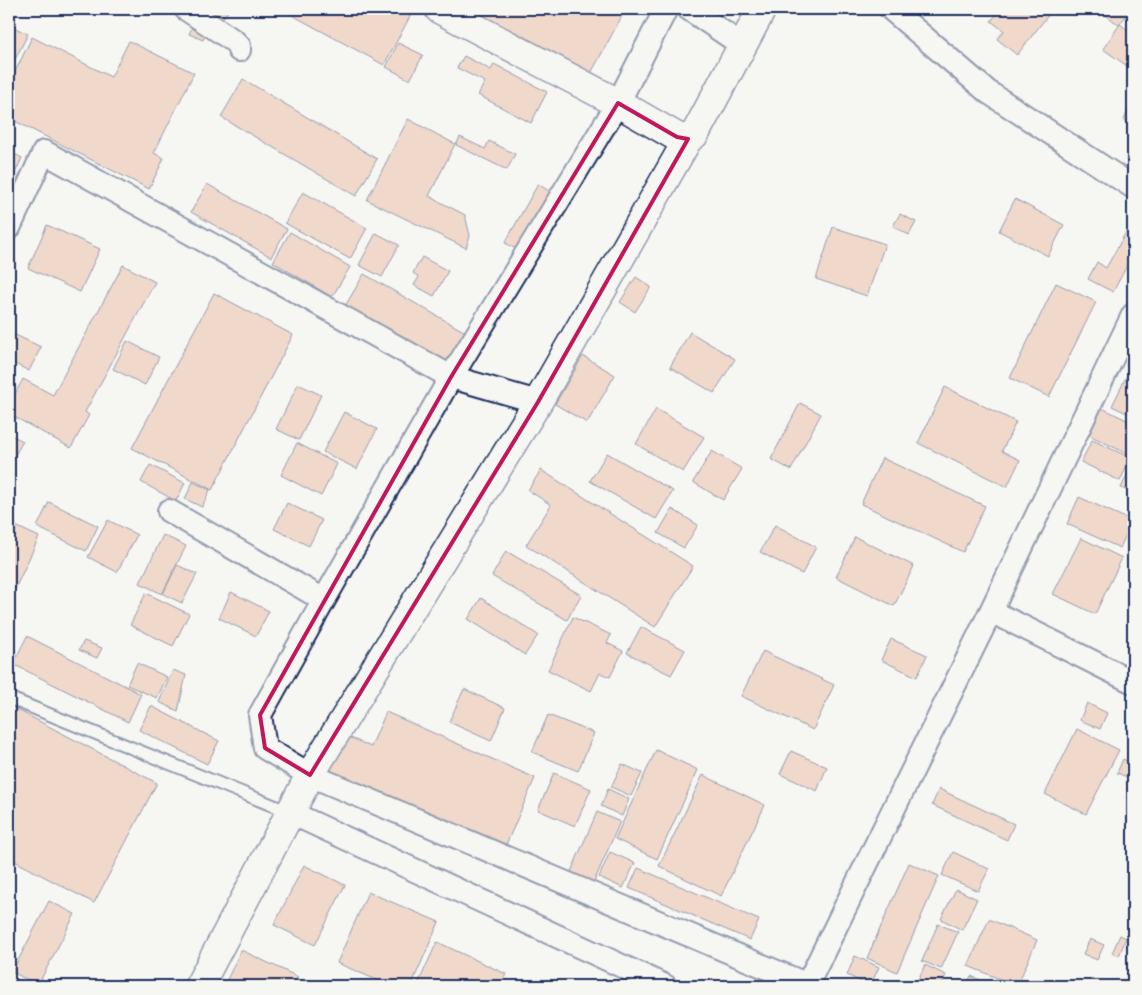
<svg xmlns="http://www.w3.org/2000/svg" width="1142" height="995" viewBox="0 0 1142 995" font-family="'Gochi Hand',sans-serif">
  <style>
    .building { fill: #e9b59b; stroke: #1b2f5e }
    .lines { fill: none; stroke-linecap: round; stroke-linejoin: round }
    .service-casing { stroke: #1b2f5e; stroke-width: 15 }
    .minor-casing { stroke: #1b2f5e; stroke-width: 26 }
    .tertiary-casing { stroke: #1b2f5e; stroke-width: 31 }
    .service { stroke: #f6f6f2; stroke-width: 11 }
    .minor { stroke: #f6f6f2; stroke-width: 22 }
    .tertiary { stroke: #f6f6f2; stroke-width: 28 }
    .marked { fill: none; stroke: #c2185b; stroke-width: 4; stroke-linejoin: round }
  </style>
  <rect width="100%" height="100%" fill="#f6f6f2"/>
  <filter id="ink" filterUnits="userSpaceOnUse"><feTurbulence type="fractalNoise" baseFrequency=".02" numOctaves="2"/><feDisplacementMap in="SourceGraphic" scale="10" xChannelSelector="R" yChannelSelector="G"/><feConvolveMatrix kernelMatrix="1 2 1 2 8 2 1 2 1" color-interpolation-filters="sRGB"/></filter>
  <g filter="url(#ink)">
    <!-- building -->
    <path class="building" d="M199 9H230L218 24Z
      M281 9H414L384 65Z
      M463 9H614L623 14 589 77Z
      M1001 9H1053L1017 55 997 39 1004 31 991 21Z
      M1098 9H1131L1119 25Z
      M196 19 209 25 203 40 189 34Z
      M1120 24 1133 34V64L1130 68 1103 49Z
      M9 25 28 34 9 71Z
      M32 37 111 77 129 41 194 73 154 153 164 158 149 189 9 118V84Z
      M398 43 423 55 410 80 386 67Z
      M464 56 491 70 494 64 547 92 531 123 478 95 485 82 457 68Z
      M243 79 377 159 356 196 221 117Z
      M1133 99V124L1124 120Z
      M408 119 455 144 429 196 465 215 470 236 466 248 367 200Z
      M460 137 485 149 489 141 515 154 507 170 456 145Z
      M9 151 22 158 9 186Z
      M207 184 287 229 271 257 191 212Z
      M538 184 552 193 520 251 505 243Z
      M303 192 367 228 350 259 285 223Z
      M1015 199 1064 225 1048 256 999 231Z
      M900 214 916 222 909 235 893 226Z
      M47 225 100 249 80 292 28 268Z
      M833 227 885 244 867 296 816 279Z
      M290 232 350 267 332 297 273 262Z
      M1126 232 1133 236V254L1113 292 1088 279 1097 262 1106 268Z
      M376 233 399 245 382 277 359 265Z
      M422 257 448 271 434 296 414 285 419 277 413 273Z
      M123 265 155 282 85 412 89 415 71 448 9 414V405L23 379 53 395Z
      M364 274 467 333 447 367 344 308Z
      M636 277 651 287 635 312 620 302Z
      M1056 283 1096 302 1049 397 1010 378Z
      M214 293 293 335 212 490 132 448Z
      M9 332 41 347 29 371 9 361Z
      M690 332 735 359 714 393 670 367Z
      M127 341 159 357 145 385 113 369Z
      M583 356 615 375 587 423 555 404Z
      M1131 367 1133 368V416L1112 406Z
      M298 384 321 395 299 440 276 429Z
      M945 387 1016 422 1002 451 1020 460 1007 487 918 443Z
      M800 403 821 414 791 470 771 459Z
      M1102 408 1133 423 1132 456 1089 435Z
      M656 409 704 437 683 472 636 444Z
      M344 412 377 429 357 469 323 452Z
      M9 434 23 441 10 464H9Z
      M1092 440 1131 458 1120 481 1081 462Z
      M297 443 337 464 321 496 281 475Z
      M712 451 742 469 723 500 693 482Z
      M607 453 673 491 656 519 590 481Z
      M882 458 985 506 963 552 861 504Z
      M1133 462V493L1121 488Z
      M150 465 185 483 176 501 141 482Z
      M541 470 693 566 655 627 526 545 551 505 528 490Z
      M193 482 210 490 202 507 185 499Z
      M1079 497 1132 521 1120 548 1067 524Z
      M49 502 98 526 86 551 37 527Z
      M287 503 322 520 309 546 274 529Z
      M672 509 698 525 684 548 658 533Z
      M108 520 137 535 117 572 88 557Z
      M9 523 39 537 9 602Z
      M775 525 816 547 802 574 760 552Z
      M163 535 186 546 162 594 140 583Z
      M855 537 914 566 894 606 836 577Z
      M1081 538 1122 558 1095 614 1053 594Z
      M506 551 581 595 567 620 492 576Z
      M177 565 197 574 182 603 163 594Z
      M231 592 269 611 256 636 219 618Z
      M146 593 189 614 173 646 130 625Z
      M481 598 538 635 525 655 468 619Z
      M573 617 611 635 607 643 623 651 610 677 600 673 591 691 548 670Z
      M641 627 685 650 671 675 627 653Z
      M27 636 141 694 128 722 13 664Z
      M891 639 927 655 917 677 881 660Z
      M84 641 102 648 97 658 79 650Z
      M763 651 834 685 813 730 741 696Z
      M137 663 167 677 157 698 127 685Z
      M173 670 186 675 178 711 159 702Z
      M464 689 505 708 491 741 449 722Z
      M1087 703 1107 713 1100 729 1080 720Z
      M151 706 219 741 207 764 139 730Z
      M12 707 157 783 94 903 9 858V713Z
      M386 712 535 778 505 847 329 770 344 735 371 747Z
      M548 715 594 733 578 771 532 752Z
      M1077 729 1119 750 1086 814 1045 794Z
      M656 750 698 770 657 859 615 839Z
      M791 751 827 767 817 791 780 774Z
      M1123 759 1133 764 1127 777 1117 773Z
      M622 764 642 773 631 796 611 787Z
      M554 773 591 789 575 826 538 810Z
      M703 775 765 805 721 896 659 866Z
      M1133 786V801L1128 798Z
      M608 789 629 799 622 816 601 806Z
      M939 789 1014 824 1007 840 932 805Z
      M597 812 620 822 593 884 570 874Z
      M610 852 635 863 623 888 599 877Z
      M953 852 989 869 978 891 942 875Z
      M909 863 939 876 897 972 867 958Z
      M304 865 345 885 315 945 274 925Z
      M638 868 759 920 750 940 629 888Z
      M956 889 977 899 962 930 941 919Z
      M368 892 439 922 411 986H391L337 963Z
      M1133 900V915L1128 913Z
      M49 901 75 914 38 985 12 972Z
      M989 919 1037 940 1017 986 968 966Z
      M938 924 958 932 941 969 922 961Z
      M1120 935 1126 938 1119 956 1112 953Z
      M1090 939 1104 945 1097 960 1083 954Z
      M437 942 506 974 500 986H417Z
      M241 950 298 977 293 986H224Z
      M855 956 879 967 870 986 847 975Z
      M925 965 946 975 941 986H915Z
      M971 976 994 986H966Z"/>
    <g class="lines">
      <defs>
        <path id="service" d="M9 698 289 812"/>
        <path id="minor" d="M186 9 234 41 239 46V50
          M666 9 618 103 451 377 324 600 260 715 265 748 310 775 810 986
          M689 9 742 45
          M891 9 988 92 1133 187
          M9 228 44 152 451 377 538 402
          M169 511 324 600
          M991 611 1133 682
          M289 812 665 986
          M807 985 991 611 1133 315"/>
        <path id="tertiary" d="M439 9 618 103 677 137 688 139
          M199 986 310 775 538 402 688 139 695 134 762 9"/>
      </defs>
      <!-- service casing -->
      <use href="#service" class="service-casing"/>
      <!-- minor casing -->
      <use href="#minor" class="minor-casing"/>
      <!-- tertiary casing -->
      <use href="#tertiary" class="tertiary-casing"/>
      <!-- service -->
      <use href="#service" class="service"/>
      <!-- minor -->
      <use href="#minor" class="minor"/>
      <!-- tertiary -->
      <use href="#tertiary" class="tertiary"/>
    </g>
  </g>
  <!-- marked area -->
  <path d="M0 0H1142V995H0ZM618 103 677 137 688 139 538 402 310 775 265 748 260 715 451 377Z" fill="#f6f6f2" fill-opacity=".55" fill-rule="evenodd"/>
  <path class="marked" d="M618 103 677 137 688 139 538 402 310 775 265 748 260 715 451 377Z"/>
  <!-- margin -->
  <rect width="1142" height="995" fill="none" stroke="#f6f6f2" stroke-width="30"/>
  <rect x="15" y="15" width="1112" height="965" fill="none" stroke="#1b2f5e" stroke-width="2" filter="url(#ink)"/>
</svg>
